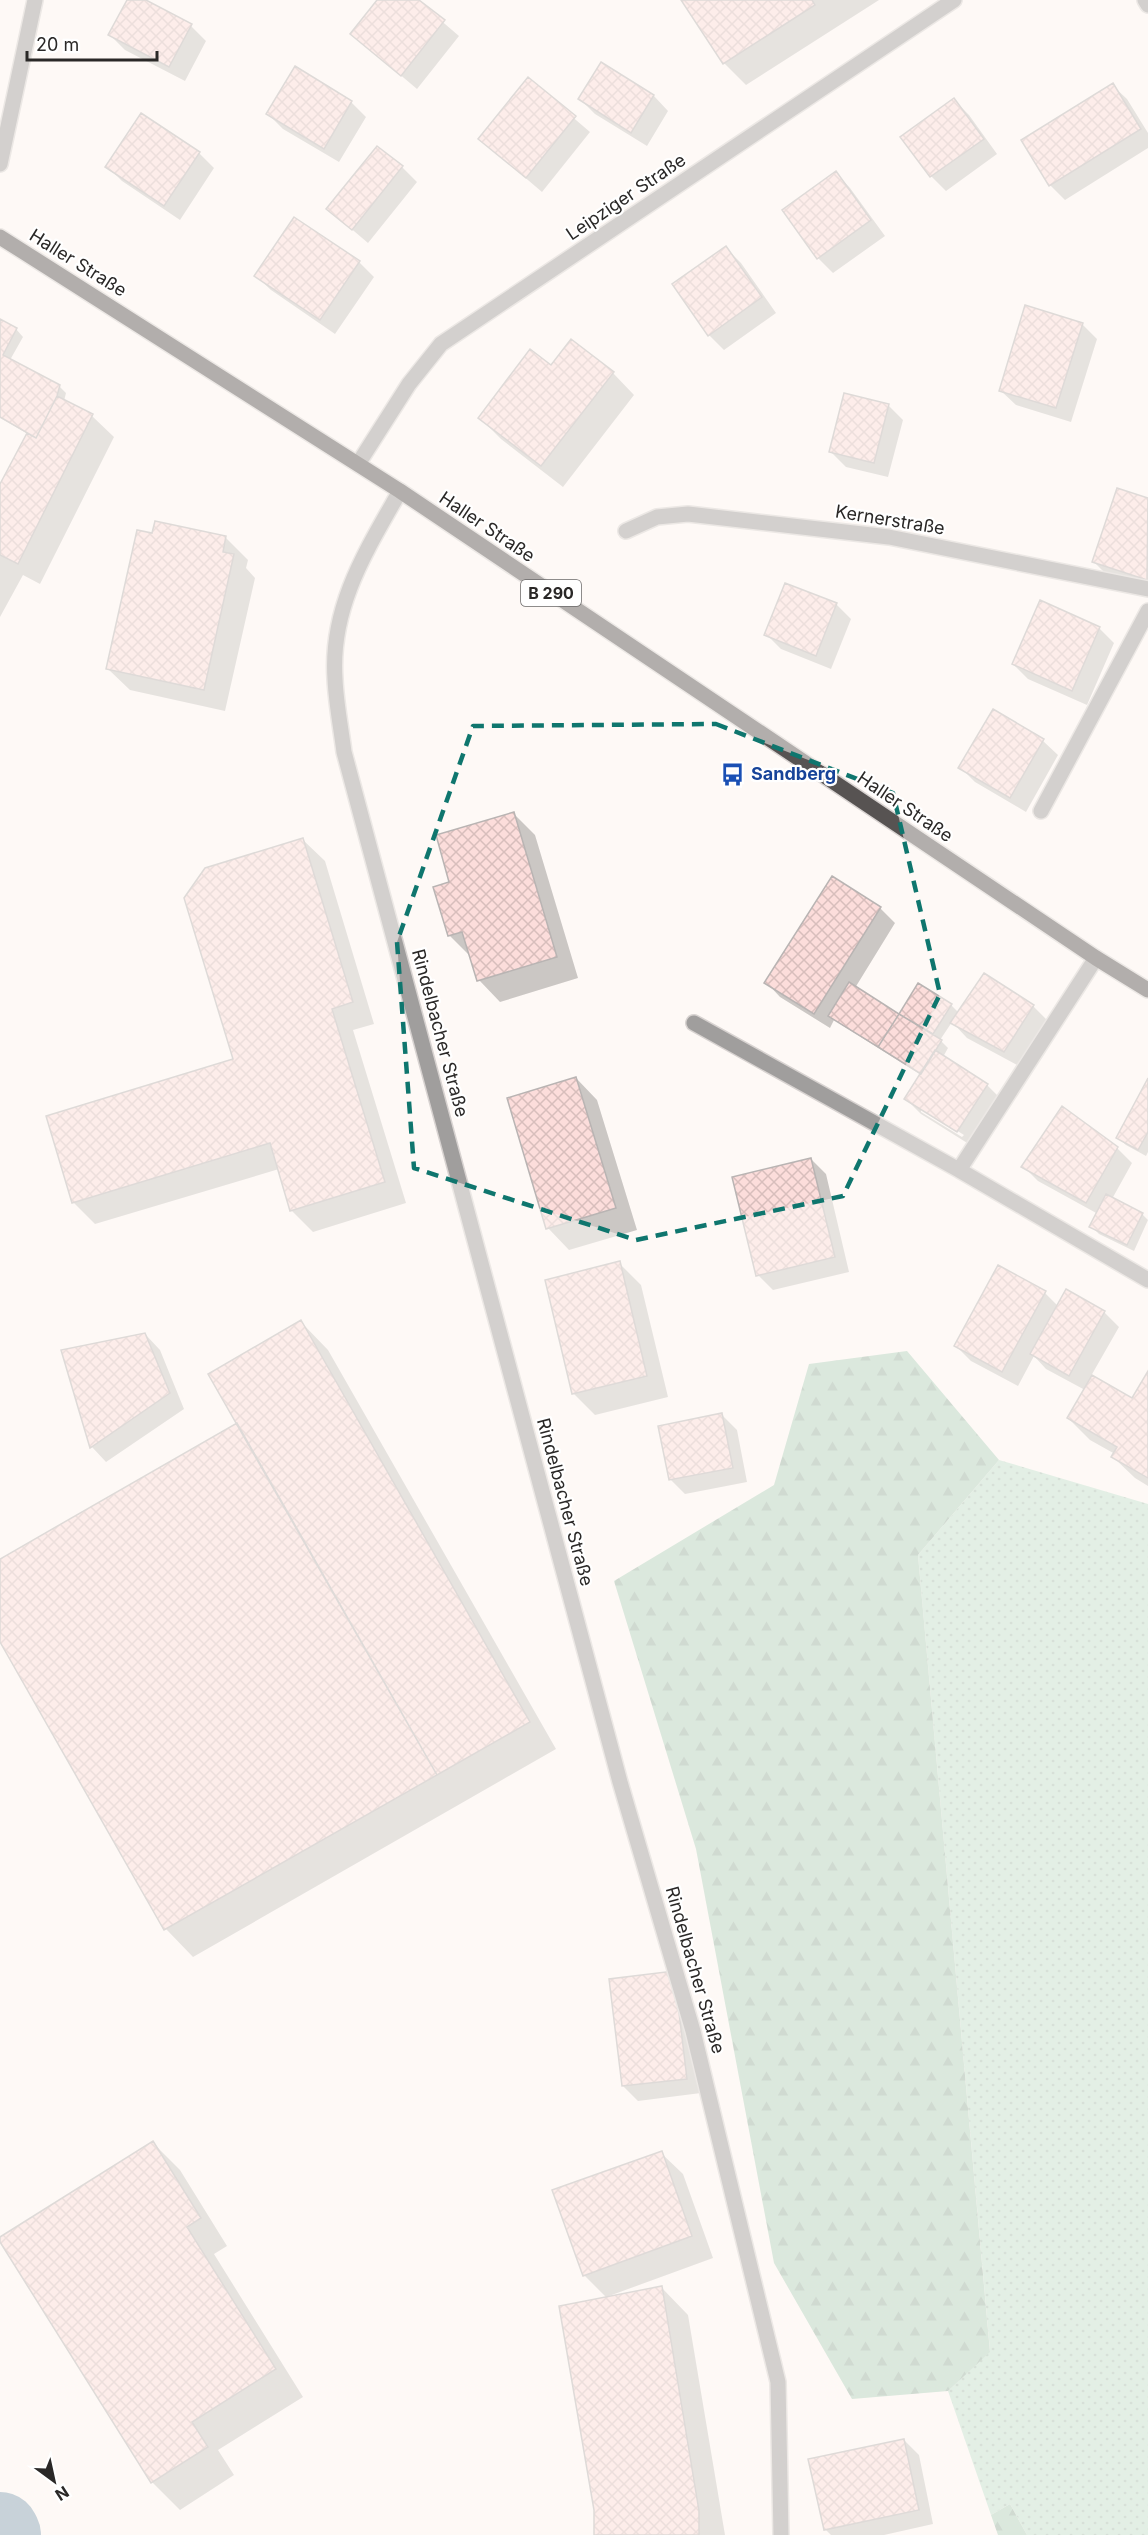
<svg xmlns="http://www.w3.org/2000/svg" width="1148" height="2535" viewBox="0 0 1148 2535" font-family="Inter,sans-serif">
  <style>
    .grass { fill: url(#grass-dots) }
    .forest { fill: url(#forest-firs) }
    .shadow { fill: #0003; fill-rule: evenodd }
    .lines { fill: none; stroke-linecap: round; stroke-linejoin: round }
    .river { stroke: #87a3b7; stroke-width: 78 }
    .building { fill: url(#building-cross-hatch); stroke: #b9b4b3; stroke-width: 1.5 }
    .lane-casing { stroke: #d8d3d1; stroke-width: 18 }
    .street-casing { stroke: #d8d3d1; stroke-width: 18 }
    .primary-casing { stroke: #d8d3d1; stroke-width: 18 }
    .lane { stroke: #a09e9d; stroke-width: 15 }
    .street { stroke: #a09e9d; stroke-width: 15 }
    .primary { stroke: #575352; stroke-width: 15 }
    .marked { fill: none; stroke: #0f766e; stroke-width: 4.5; stroke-dasharray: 12 8; stroke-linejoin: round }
    .labels { text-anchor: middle; stroke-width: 4.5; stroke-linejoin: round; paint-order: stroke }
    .shield { fill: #fff; stroke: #6a6868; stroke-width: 1.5 }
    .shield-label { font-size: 16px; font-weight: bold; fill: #2a2827 }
    .street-label { font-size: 18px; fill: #2a2827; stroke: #fff }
    .transit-label { font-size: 18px; font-weight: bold; fill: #164399; stroke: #fff; text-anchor: start }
  </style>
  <defs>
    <pattern id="grass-dots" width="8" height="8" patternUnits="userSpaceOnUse" patternTransform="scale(1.5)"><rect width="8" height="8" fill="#c4e2d1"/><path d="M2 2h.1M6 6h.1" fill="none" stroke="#a9c2b3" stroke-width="1.8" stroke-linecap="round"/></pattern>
    <pattern id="forest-firs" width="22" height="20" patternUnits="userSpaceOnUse" patternTransform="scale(1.5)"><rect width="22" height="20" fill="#b2d2bf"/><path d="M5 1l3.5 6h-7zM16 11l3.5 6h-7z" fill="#99b4a4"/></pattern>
    <pattern id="building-cross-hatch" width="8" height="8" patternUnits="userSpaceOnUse" patternTransform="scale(1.5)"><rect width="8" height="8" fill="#fcdddb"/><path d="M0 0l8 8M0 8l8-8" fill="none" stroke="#d8bebc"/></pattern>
  </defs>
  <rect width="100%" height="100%" fill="#fef9f6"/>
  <!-- grass -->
  <path class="grass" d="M999 1460 1148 1504V2535H1027L1010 2504 991 2515 948 2391 990 2351 918 1555Z"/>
  <!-- forest -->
  <path class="forest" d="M907 1351 999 1460 918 1555 990 2352 948 2391 852 2399 774 2263 696 1849 614 1581 774 1485 809 1364Z
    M1010 2504 1027 2535H998L991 2515Z"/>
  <!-- shadow -->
  <path class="shadow" d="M129 0H143L191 26 206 41 185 81 125 50 110 35Z
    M379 0H417L459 36 417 89 352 34Z
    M683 0H879L746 85 724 63Z
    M601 64 654 96 668 111 647 146 595 114 580 99Z
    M528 79 590 132 542 192 480 139Z
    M1112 85 1127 99 1148 133V148L1065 200 1050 185Z
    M954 100 969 115 997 154 946 191 931 176Z
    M351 102 366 117 339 162 283 129 268 114Z
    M141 115 199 153 214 168 180 220 122 181 107 166Z
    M402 167 417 182 368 243 328 209Z
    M836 173 850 188 885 236 833 273 818 258Z
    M726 248 741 263 776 313 724 350 709 335Z
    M359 262 374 277 335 334 271 290 256 276Z
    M0 321 16 329 23 337 10 360 59 386 66 393 64 401 92 416 114 437 40 584 23 575 0 617V487L28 434 0 418Z
    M1082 324 1097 339 1071 422 1016 405 1000 390Z
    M551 367 613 373 634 395 563 487 501 439 480 418Z
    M888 405 903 420 888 477 846 467 831 452Z
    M1118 489 1148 499V590L1109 577 1094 562Z
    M156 523 226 538 248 560 246 568 255 578 225 711 130 690 108 669Z
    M836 604 851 619 831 669 781 649 766 634Z
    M1099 628 1114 643 1087 705 1028 679 1013 664Z
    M993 711 1043 741 1058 755 1026 812 975 782 960 767Z
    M513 813 535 835 578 978 500 1002 479 980 471 957 449 935 451 883Z
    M303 840 325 861 374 1024 353 1030 406 1203 313 1232 291 1210 279 1169 95 1224 73 1202 235 1060Z
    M833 878 880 908 895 923 855 988 900 1016 919 985 951 1005 959 1013 1033 1006 1048 1021 1019 1066 967 1038 952 1022 940 1040 948 1048 943 1057 987 1085 1002 1100 972 1146 921 1114 906 1099 921 1075 834 1020 830 1028 780 997 766 982ZM921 1108 964 1135 962 1137 921 1112Z
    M576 1078 597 1100 637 1230 569 1250 548 1228Z
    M1148 1082V1152L1146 1156 1126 1145 1118 1138Z
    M1117 1148 1132 1163 1112 1199 1142 1214 1148 1220 1134 1251 1099 1234 1091 1226 1098 1214 1038 1181 1023 1166Z
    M811 1159 826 1174 849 1272 773 1290 758 1275Z
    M619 1263 641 1285 668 1397 595 1415 573 1393Z
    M998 1267 1045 1293 1058 1306 1104 1312 1119 1327 1091 1376 1133 1400 1148 1374V1486L1135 1478 1113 1457 1115 1454 1090 1440 1068 1418 1085 1390 1046 1369 1034 1356 1018 1386 971 1361 956 1346Z
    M301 1322 328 1350 556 1749 193 1957 166 1929 0 1638V1560L239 1424Z
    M145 1334 160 1350 184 1409 106 1462 92 1447Z
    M722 1415 737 1430 747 1482 685 1494 670 1479Z
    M673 1973 688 1988 701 2093 638 2101 623 2086Z
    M153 2143 180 2170 227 2246 214 2254 303 2397 218 2450 234 2475 180 2510 152 2482 0 2240Z
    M661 2153 683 2174 713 2258 609 2296 610 2298 661 2287 688 2315 725 2535H596L607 2298 584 2275Z
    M904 2440 919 2455 933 2524 884 2535H831L825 2529Z"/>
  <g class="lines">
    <!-- river -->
    <path class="river" d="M0 2531 2 2535"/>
  </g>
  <!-- building -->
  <path class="building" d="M127 0H146L192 24 169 67 108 35Z
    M377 0H419L445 20 401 76 350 34Z
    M681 0H812L815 5 723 64Z
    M601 62 654 95 631 133 578 99Z
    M295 66 352 101 324 149 266 114Z
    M528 77 576 116 526 178 478 139Z
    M1113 83 1141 129 1049 186 1021 140Z
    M954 98 984 139 930 177 900 137Z
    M141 113 200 152 164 206 105 167Z
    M377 146 403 166 352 230 326 209Z
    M836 171 871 220 817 259 782 210Z
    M294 217 360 261 320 320 254 276Z
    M726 246 762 297 708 336 672 284Z
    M1025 305 1083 323 1056 408 999 391Z
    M0 319 17 328 3 355 60 385 57 396 36 438 0 417Z
    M571 339 614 372 541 466 478 418 530 349 551 365Z
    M844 393 889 404 874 463 829 452Z
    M57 396 93 414 18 564 0 555V484L27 433 36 438Z
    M1117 488 1148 498 1147 580 1092 562Z
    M155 521 226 536 223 552 234 554 204 690 106 669 137 530 152 533Z
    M785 583 837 603 816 656 764 635Z
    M1040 600 1100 627 1072 691 1012 664Z
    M993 709 1044 739 1010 798 958 768Z
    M514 812 557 957 477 981 462 932 448 936 433 887 449 882 436 835Z
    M303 838 353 1002 332 1009 385 1182 290 1211 270 1143 72 1203 46 1116 233 1059 184 898 205 868Z
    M832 876 881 907 814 1014 764 983Z
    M984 973 1034 1005 1004 1052 950 1023Z
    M849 982 899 1014 878 1047 828 1016Z
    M918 983 952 1004 933 1034 899 1014Z
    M899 1014 942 1040 921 1074 878 1047Z
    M935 1050 988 1084 957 1132 904 1099Z
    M576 1077 616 1208 546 1229 507 1098Z
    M1148 1078V1132L1138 1150 1116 1138Z
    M1062 1106 1118 1147 1086 1203 1021 1167Z
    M811 1158 835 1257 756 1276 732 1177Z
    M1106 1194 1143 1213 1127 1245 1089 1227Z
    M620 1261 647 1376 572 1394 545 1280Z
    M998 1265 1046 1291 1002 1372 954 1346Z
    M1066 1289 1105 1311 1069 1376 1030 1354Z
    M301 1320 530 1722 437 1775 208 1374Z
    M145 1333 170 1393 90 1448 61 1350Z
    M1148 1371V1478L1111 1457 1117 1447 1067 1418 1092 1375 1132 1398Z
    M722 1413 733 1468 669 1480 658 1426Z
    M237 1423 437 1775 164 1930 0 1642V1559Z
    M674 1971 687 2079 622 2086 609 1979Z
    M153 2141 201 2218 187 2227 276 2369 192 2422 208 2447 151 2483 0 2242V2237Z
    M662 2151 692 2236 583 2276 552 2190Z
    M662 2286 699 2511V2535H594V2510L559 2306Z
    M904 2439 919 2510 824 2530 808 2459Z"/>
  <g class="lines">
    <defs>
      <path id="lane" d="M1041 811 1148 611"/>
      <path id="street" d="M1145 0 1148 5
        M0 164 35 0
        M358 464 409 384 441 344 954 0
        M400 491C366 551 330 607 335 679 336 703 341 728 344 752L620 1782 693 2031 778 2382 781 2535
        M626 531 657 517 688 514 889 537 1148 589
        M694 1023 959 1170 1096 958
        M959 1170 1148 1280"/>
      <path id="primary" d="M0 237 400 491 1096 958 1148 990"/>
    </defs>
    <!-- lane casing -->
    <use href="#lane" class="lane-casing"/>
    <!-- street casing -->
    <use href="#street" class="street-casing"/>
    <!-- primary casing -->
    <use href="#primary" class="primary-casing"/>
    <!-- lane -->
    <use href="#lane" class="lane"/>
    <!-- street -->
    <use href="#street" class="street"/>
    <!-- primary -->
    <use href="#primary" class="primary"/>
  </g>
  <!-- marked area -->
  <path d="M0 0H1148V2535H0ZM716 724 893 793 940 994 843 1196 636 1240 414 1168 397 942 473 726Z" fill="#fef9f6" fill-opacity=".55" fill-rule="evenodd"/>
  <path class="marked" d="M716 724 893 793 940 994 843 1196 636 1240 414 1168 397 942 473 726Z"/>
  <!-- icons -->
  <defs>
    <symbol id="bus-bare" viewBox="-9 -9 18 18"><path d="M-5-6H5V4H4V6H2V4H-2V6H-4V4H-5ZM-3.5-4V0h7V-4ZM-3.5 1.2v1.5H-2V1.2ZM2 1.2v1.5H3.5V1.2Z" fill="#1a4fb4" stroke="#fff" stroke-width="2.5" paint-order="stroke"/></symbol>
  </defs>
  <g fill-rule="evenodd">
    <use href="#bus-bare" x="716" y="758" width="33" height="33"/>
  </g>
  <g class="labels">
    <!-- shield labels -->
    <rect class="shield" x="521" y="580" width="60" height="26" rx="4.5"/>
    <g class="shield-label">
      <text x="551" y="599">B 290</text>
    </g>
    <!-- street labels -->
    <g class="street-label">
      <text transform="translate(626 197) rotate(-34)" y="6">Leipziger Straße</text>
      <text transform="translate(78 263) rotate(32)" y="6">Haller Straße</text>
      <text transform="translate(890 520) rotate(9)" y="6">Kernerstraße</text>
      <text transform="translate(487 527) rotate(34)" y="6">Haller Straße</text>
      <text transform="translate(905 807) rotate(34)" y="6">Haller Straße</text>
      <text transform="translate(440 1033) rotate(75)" y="6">Rindelbacher Straße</text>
      <text transform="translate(565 1502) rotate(75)" y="6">Rindelbacher Straße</text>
      <text transform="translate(695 1970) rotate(74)" y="6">Rindelbacher Straße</text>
    </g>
    <!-- transit labels -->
    <g class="transit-label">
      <text x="751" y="780">Sandberg</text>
    </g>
  </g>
  <!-- north arrow -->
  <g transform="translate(54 2481) rotate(147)" stroke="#ffffff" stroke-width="4.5" paint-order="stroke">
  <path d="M0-4.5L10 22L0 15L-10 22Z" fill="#2a2827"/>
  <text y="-9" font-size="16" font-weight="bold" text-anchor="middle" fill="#2a2827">N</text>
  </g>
  <!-- scale -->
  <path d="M27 51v9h130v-9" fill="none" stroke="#2a2827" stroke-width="3"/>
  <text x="36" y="51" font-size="18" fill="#2a2827" stroke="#ffffff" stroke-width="4.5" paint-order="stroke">20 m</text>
</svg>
